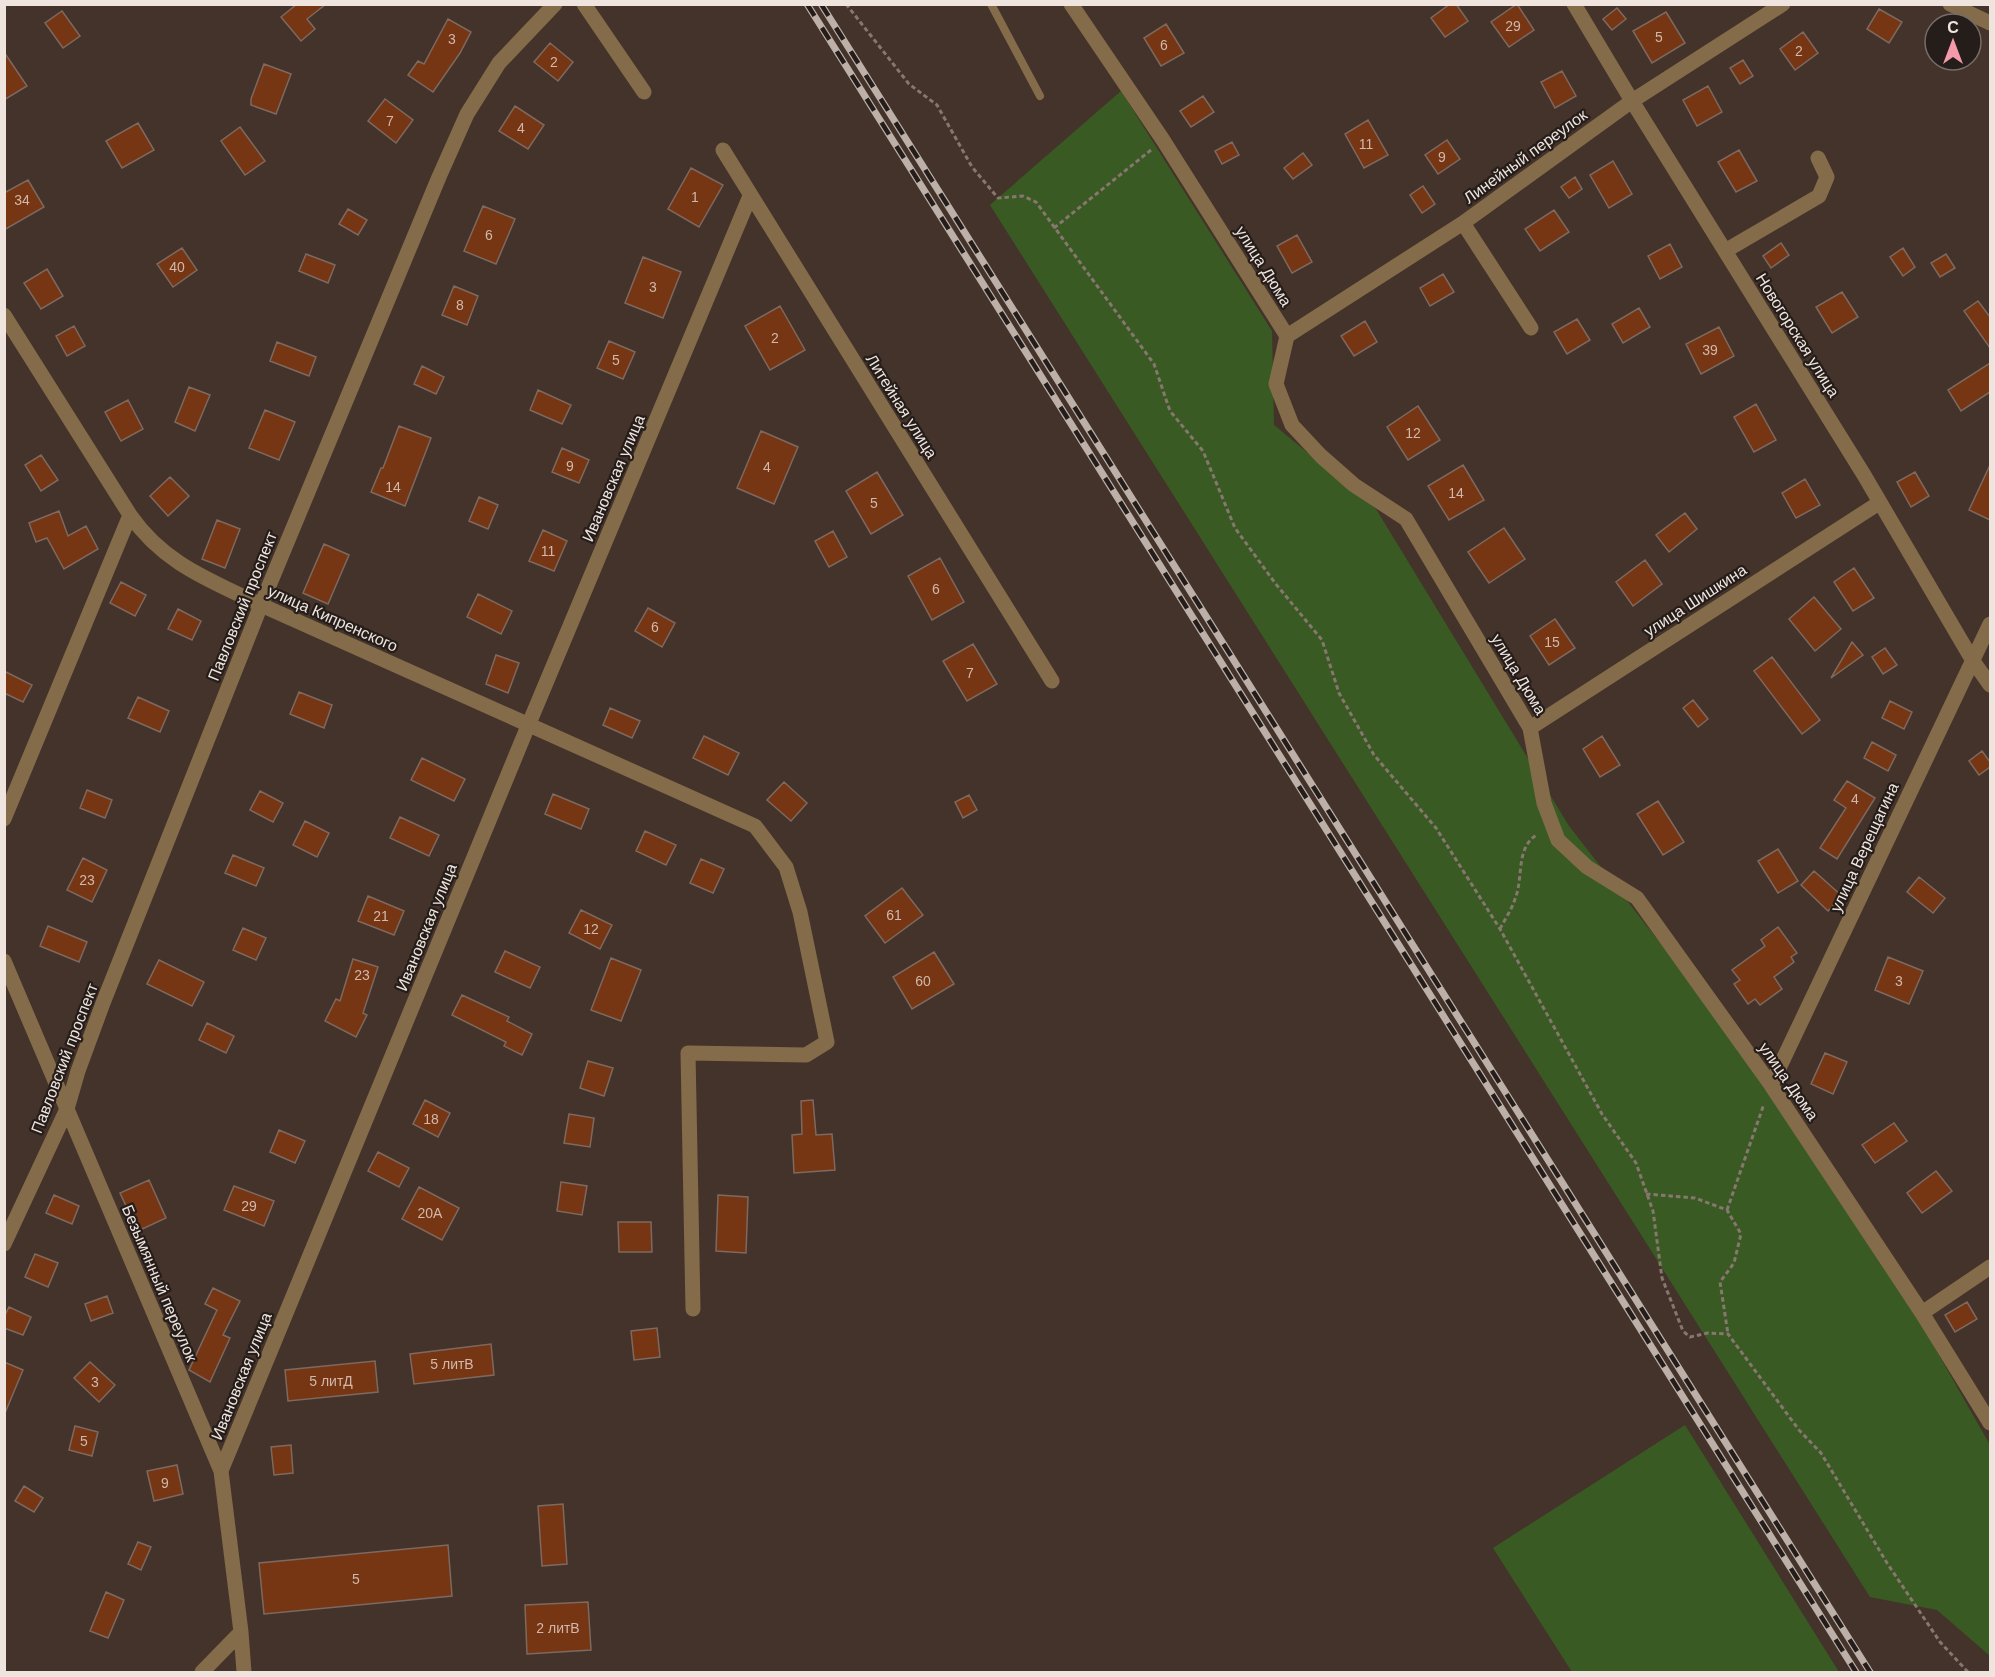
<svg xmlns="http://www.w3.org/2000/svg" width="1995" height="1677" viewBox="0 0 1995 1677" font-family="Arial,sans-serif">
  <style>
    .green { fill: #3a5a23 }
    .building { fill: #763513; stroke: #7d6960; stroke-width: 1.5 }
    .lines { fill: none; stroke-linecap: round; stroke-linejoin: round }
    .path { stroke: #86776f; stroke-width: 3; stroke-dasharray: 4.5 3; stroke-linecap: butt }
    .lane { stroke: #846b4a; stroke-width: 8 }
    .street { stroke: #846b4a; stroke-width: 15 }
    .rail-casing { stroke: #bcb0a9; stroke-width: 7 }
    .rail { stroke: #251d19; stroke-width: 4.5; stroke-dasharray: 14; stroke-linecap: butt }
    .labels { text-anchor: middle; stroke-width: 4.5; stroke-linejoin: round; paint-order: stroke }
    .number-label { font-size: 14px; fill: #d1b8ab }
    .street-label { font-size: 16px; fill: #efe4de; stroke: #251d19 }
  </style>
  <rect width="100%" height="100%" fill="#44332a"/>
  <!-- green -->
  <path class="green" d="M1121 91 1272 331 1274 425 1376 509 1569 826 1826 1156 1990 1445V1656L1937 1610 1870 1597 990 205Z
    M1685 1425 1839 1672H1572L1493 1548Z"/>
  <!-- building -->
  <path class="building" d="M297 4H326L307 19 315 29 301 41 281 17Z
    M1450 4H1456L1468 21 1445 37 1431 18Z
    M1517 4 1534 30 1509 47 1491 22Z
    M1617 8 1626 19 1612 30 1603 19Z
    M1879 9 1902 22 1889 43 1867 29Z
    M62 11 80 36 63 48 45 23Z
    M1666 12 1685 43 1652 63 1633 31Z
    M448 19 471 32 460 53 433 92 408 75 418 61 424 64Z
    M1166 24 1184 53 1161 66 1144 38Z
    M1803 32 1818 53 1795 70 1780 49Z
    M550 43 573 62 558 81 534 62Z
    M4 52 27 86 4 100Z
    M1743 60 1753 76 1740 84 1730 68Z
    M264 64 291 74 276 114 251 105V99Z
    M1562 71 1576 96 1555 108 1541 82Z
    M1708 86 1722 112 1697 126 1683 100Z
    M1203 96 1214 112 1191 127 1180 111Z
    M385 99 413 120 396 143 368 121Z
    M515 106 544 125 528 149 499 131Z
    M1368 120 1388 155 1364 168 1345 134Z
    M138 123 154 150 122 168 106 141Z
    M240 127 265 161 245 175 221 141Z
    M1447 140 1460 159 1438 174 1425 155Z
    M1232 142 1239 155 1222 164 1215 151Z
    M1739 150 1757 181 1736 192 1718 162Z
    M1303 153 1312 165 1293 179 1284 168Z
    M1613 161 1632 194 1609 208 1590 175Z
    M691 168 723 185 699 227 668 209Z
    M1575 177 1582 189 1569 198 1561 187Z
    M28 180 44 207 4 230V193Z
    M1423 186 1435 204 1422 213 1410 195Z
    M483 206 515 219 496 264 464 251Z
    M348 209 367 220 358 235 339 224Z
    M1554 210 1569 232 1540 251 1525 229Z
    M1297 235 1312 262 1292 273 1277 246Z
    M1781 243 1789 255 1771 268 1763 256Z
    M1670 244 1682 267 1660 279 1648 256Z
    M182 248 197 270 173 287 157 264Z
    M1903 248 1915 267 1903 276 1890 257Z
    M306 254 335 265 328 283 299 271Z
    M1946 254 1955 268 1940 277 1931 263Z
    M643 257 681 272 663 318 625 303Z
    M47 269 63 296 41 309 24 283Z
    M1443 274 1454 292 1430 306 1420 288Z
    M454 286 478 296 467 325 442 315Z
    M1842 292 1858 317 1832 333 1816 307Z
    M1978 301 1990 317V348L1964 311Z
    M780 306 805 350 770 370 745 326Z
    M1639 308 1650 327 1623 343 1612 324Z
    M1577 319 1590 340 1567 354 1554 332Z
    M1365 321 1377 342 1354 356 1341 336Z
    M74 326 85 346 67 356 56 336Z
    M1719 327 1734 356 1701 374 1686 344Z
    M609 341 635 352 623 379 597 368Z
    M277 342 316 357 309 376 270 361Z
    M1990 363V392L1961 411 1948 390Z
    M422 366 444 377 436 394 414 384Z
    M189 387 210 395 195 431 175 422Z
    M538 390 571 405 562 424 530 410Z
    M128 400 143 429 121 441 105 412Z
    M1756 404 1776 440 1754 452 1734 417Z
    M1418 406 1440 440 1408 460 1387 427Z
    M265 410 295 422 279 460 249 448Z
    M399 426 431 438 405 506 371 492 381 468H383Z
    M761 431 798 447 774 504 737 488Z
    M562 448 589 460 579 483 552 472Z
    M41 455 58 480 41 491 25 465Z
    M1463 465 1484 500 1449 520 1428 486Z
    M1990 465V520L1969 510Z
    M877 472 903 515 871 534 846 491Z
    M1915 472 1929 496 1911 507 1897 482Z
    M170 477 189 496 168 516 150 496Z
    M1805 479 1820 505 1796 518 1782 493Z
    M479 497 498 505 488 529 469 521Z
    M59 511 68 536 86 526 98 549 64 569 47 538 36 542 29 523Z
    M1685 513 1697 529 1669 552 1656 535Z
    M217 520 240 529 225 568 202 559Z
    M1504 528 1525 559 1489 583 1468 552Z
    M543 530 567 541 554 571 529 561Z
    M833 531 847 557 829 567 815 541Z
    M324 544 349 555 328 604 303 593Z
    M940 558 964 602 932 620 908 576Z
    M1645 560 1662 584 1633 606 1616 582Z
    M1854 568 1874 598 1853 611 1834 582Z
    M121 582 146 595 135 616 110 603Z
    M478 594 512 611 501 634 467 617Z
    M1814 597 1841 629 1815 651 1789 619Z
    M648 608 675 623 662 647 635 631Z
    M178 609 201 621 192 640 168 629Z
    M1555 619 1575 648 1549 665 1530 636Z
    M1852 642 1863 655 1831 678Z
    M973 644 997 684 967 701 943 661Z
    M1885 648 1897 665 1883 674 1872 657Z
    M496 655 519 663 508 693 486 684Z
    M1772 657 1820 720 1802 734 1754 671Z
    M4 671 32 685 23 702 4 693Z
    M299 692 332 705 324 728 290 714Z
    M138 697 169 711 160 732 128 718Z
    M1693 700 1708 719 1698 727 1683 708Z
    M1890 701 1912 712 1904 729 1882 718Z
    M610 708 640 721 632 738 603 725Z
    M704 736 739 753 728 775 693 758Z
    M1602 736 1620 765 1600 777 1583 749Z
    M1872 742 1896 755 1888 771 1864 758Z
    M1982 751 1990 762V767L1979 775 1969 761Z
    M422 758 465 779 454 801 411 780Z
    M1847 781 1875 798 1837 859 1820 848 1846 808 1834 800Z
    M784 782 807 803 791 821 767 800Z
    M87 790 112 800 105 818 80 808Z
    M260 791 283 803 273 822 250 810Z
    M553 794 589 809 581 829 545 814Z
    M969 795 977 810 963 818 955 802Z
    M1658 801 1684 842 1663 855 1637 814Z
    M400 817 439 835 429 856 390 838Z
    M305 821 329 833 317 857 293 845Z
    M645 831 676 845 666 865 636 851Z
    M1778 849 1798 881 1778 893 1758 861Z
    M233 855 264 868 256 886 225 873Z
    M83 858 107 870 92 902 67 890Z
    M701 859 724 869 713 893 690 883Z
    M1814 871 1842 896 1828 911 1801 885Z
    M1919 877 1945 898 1933 913 1907 892Z
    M902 888 923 915 885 943 865 916Z
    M368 896 404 911 394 935 358 921Z
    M581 910 612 925 600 949 569 933Z
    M48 926 87 942 79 962 40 946Z
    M1778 927 1797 953 1791 957 1794 962 1774 977 1782 989 1760 1005 1755 999 1748 1004 1734 984 1740 980 1732 970 1765 946 1761 940Z
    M243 928 266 938 256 960 233 950Z
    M505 951 540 967 530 988 495 972Z
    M934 952 954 984 912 1009 893 977Z
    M1888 957 1923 971 1909 1004 1875 990Z
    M611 958 641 970 621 1021 591 1010Z
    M353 959 378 967 363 1013 367 1015 356 1037 325 1021 336 999 340 1001Z
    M159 960 204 982 192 1006 147 984Z
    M462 995 509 1017 507 1021 532 1034 522 1055 504 1046 506 1042 452 1015Z
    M207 1023 234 1036 226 1053 199 1040Z
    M1825 1053 1847 1062 1833 1094 1811 1084Z
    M588 1061 613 1068 604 1096 580 1088Z
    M425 1100 450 1113 438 1137 413 1124Z
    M813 1100 816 1135 832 1134 835 1170 794 1173 792 1135 802 1134 801 1101Z
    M569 1114 594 1118 590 1147 564 1143Z
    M1894 1123 1907 1141 1875 1163 1862 1145Z
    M279 1130 305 1141 295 1163 270 1152Z
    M378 1152 409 1168 399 1187 368 1171Z
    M1936 1171 1952 1191 1922 1213 1907 1193Z
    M149 1180 166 1218 138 1231 120 1193Z
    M561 1182 587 1186 582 1215 557 1211Z
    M234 1186 274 1201 264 1226 224 1210Z
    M419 1187 459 1208 442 1240 402 1219Z
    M54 1195 79 1206 72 1224 46 1213Z
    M718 1195 748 1197 746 1253 716 1251Z
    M618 1222H651L652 1252H619Z
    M35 1254 58 1263 48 1287 25 1277Z
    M213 1288 240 1301 223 1335 230 1338 210 1382 189 1370 217 1310 205 1304Z
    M107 1296 113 1313 91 1321 85 1304Z
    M1967 1302 1977 1319 1955 1332 1945 1315Z
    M9 1307 31 1317 23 1335 4 1328V1317Z
    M657 1328 660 1357 634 1360 631 1331Z
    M491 1344 494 1375 414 1384 410 1354Z
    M375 1361 378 1392 288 1401 285 1370Z
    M4 1362 23 1370 5 1413H4Z
    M90 1362 115 1385 99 1402 74 1378Z
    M75 1426 98 1432 92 1456 69 1450Z
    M291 1445 293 1473 274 1475 271 1447Z
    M177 1465 183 1494 154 1501 147 1471Z
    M24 1486 43 1498 34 1512 15 1501Z
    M563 1504 567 1564 542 1566 538 1506Z
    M138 1542 151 1547 141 1570 128 1564Z
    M448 1545 452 1596 264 1614 259 1563Z
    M106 1592 124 1600 108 1638 90 1631Z
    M588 1602 591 1650 527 1654 525 1605Z"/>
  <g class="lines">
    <!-- path -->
    <path class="path" d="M846 4 909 84 937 105 972 167 998 198 1023 196 1036 202 1154 364 1170 411 1203 451 1235 528 1275 583 1322 640 1339 693 1374 755 1436 828 1500 929 1602 1114 1636 1163 1653 1211 1662 1278 1683 1331 1690 1337 1708 1333 1728 1334 1799 1430 1821 1453 1887 1563 1940 1642 1968 1672
      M1054 228 1151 150
      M1500 929C1505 919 1512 909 1515 899 1524 877 1515 847 1538 834
      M1646 1194 1695 1198 1727 1210 1741 1234 1734 1263 1720 1282 1728 1334
      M1727 1210 1764 1104"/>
    <!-- lane -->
    <path class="lane" d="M991 4 1040 96"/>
    <!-- street -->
    <path class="street" d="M584 4 644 92
      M1071 4 1163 140 1287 336 1276 384 1292 425 1321 456 1354 485 1406 519 1530 728 1544 803 1558 840 1587 867 1637 898 1771 1085 1922 1313 1990 1423
      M1574 4 1632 101 1864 475 1973 661 1990 685
      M1950 4 1990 23
      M723 150 1052 681
      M1463 223 1531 328
      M1725 251 1819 196 1827 177 1818 158
      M4 315 130 515C164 564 210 580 261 605L755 826 786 867 800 912 827 1042 806 1055 688 1053 693 1309
      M1287 336 1463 223 1632 101 1783 4
      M1530 728 1879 503
      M4 819 130 515
      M4 961 221 1471
      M1771 1085 1990 624
      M4 1244 67 1109 78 1071 103 1003 261 605 439 177 467 114 499 63 555 4
      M1922 1313 1990 1267
      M202 1672 241 1632
      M244 1672 241 1632 221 1471 528 726 750 196"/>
    <defs>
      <path id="rail" d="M807 4 1856 1672
        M821 4 1870 1672"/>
    </defs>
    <!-- rail casing -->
    <use href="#rail" class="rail-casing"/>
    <!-- rail -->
    <use href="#rail" class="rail"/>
  </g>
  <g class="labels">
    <!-- number labels -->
    <g class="number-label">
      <text x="1513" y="31">29</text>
      <text x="1659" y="42">5</text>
      <text x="452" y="44">3</text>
      <text x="1164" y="50">6</text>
      <text x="1799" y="56">2</text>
      <text x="554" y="67">2</text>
      <text x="390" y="126">7</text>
      <text x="521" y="133">4</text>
      <text x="1366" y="149">11</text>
      <text x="1442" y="162">9</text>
      <text x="695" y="202">1</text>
      <text x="22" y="205">34</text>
      <text x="489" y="240">6</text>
      <text x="177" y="272">40</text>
      <text x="653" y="292">3</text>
      <text x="460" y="310">8</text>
      <text x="775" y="343">2</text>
      <text x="1710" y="355">39</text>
      <text x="616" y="365">5</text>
      <text x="1413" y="438">12</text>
      <text x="570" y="471">9</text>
      <text x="767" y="472">4</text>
      <text x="393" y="492">14</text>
      <text x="1456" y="498">14</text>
      <text x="874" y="508">5</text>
      <text x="548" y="556">11</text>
      <text x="936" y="594">6</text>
      <text x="655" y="632">6</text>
      <text x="1552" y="647">15</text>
      <text x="970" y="678">7</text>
      <text x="1855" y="804">4</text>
      <text x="87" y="885">23</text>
      <text x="894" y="920">61</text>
      <text x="381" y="921">21</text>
      <text x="591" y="934">12</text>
      <text x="362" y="980">23</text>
      <text x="923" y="986">60</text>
      <text x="1899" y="986">3</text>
      <text x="431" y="1124">18</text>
      <text x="249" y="1211">29</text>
      <text x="430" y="1218">20А</text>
      <text x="452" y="1369">5 литВ</text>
      <text x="331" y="1386">5 литД</text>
      <text x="95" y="1387">3</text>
      <text x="84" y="1446">5</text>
      <text x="165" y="1488">9</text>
      <text x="356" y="1584">5</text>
      <text x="558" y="1633">2 литВ</text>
    </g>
    <!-- street labels -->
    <g class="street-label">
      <text transform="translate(1525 156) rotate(-36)" y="6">Линейный переулок</text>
      <text transform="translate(1264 266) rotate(58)" y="6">улица Дюма</text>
      <text transform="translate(1798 335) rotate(58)" y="6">Новогорская улица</text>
      <text transform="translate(902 406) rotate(58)" y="6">Литейная улица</text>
      <text transform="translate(613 478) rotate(-67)" y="6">Ивановская улица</text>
      <text transform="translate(1695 600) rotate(-33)" y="6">улица Шишкина</text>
      <text transform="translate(242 606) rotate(-68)" y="6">Павловский проспект</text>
      <text transform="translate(333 618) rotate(24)" y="6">улица Кипренского</text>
      <text transform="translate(1519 674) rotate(59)" y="6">улица Дюма</text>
      <text transform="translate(1864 847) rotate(-65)" y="6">улица Верещагина</text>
      <text transform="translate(426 927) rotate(-68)" y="6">Ивановская улица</text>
      <text transform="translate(64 1058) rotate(-69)" y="6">Павловский проспект</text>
      <text transform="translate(1789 1081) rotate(55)" y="6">улица Дюма</text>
      <text transform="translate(160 1283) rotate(67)" y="6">Безымянный переулок</text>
      <text transform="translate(241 1376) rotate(-68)" y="6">Ивановская улица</text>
    </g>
  </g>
  <!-- border -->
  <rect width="1995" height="1677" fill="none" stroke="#efe4de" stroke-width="12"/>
  <!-- north arrow -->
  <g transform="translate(1953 42)"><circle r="28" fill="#251d19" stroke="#766d68" stroke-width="1.5"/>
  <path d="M0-4.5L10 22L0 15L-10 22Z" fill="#f39aab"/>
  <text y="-9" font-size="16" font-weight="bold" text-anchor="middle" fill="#efe4de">С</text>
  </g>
</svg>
